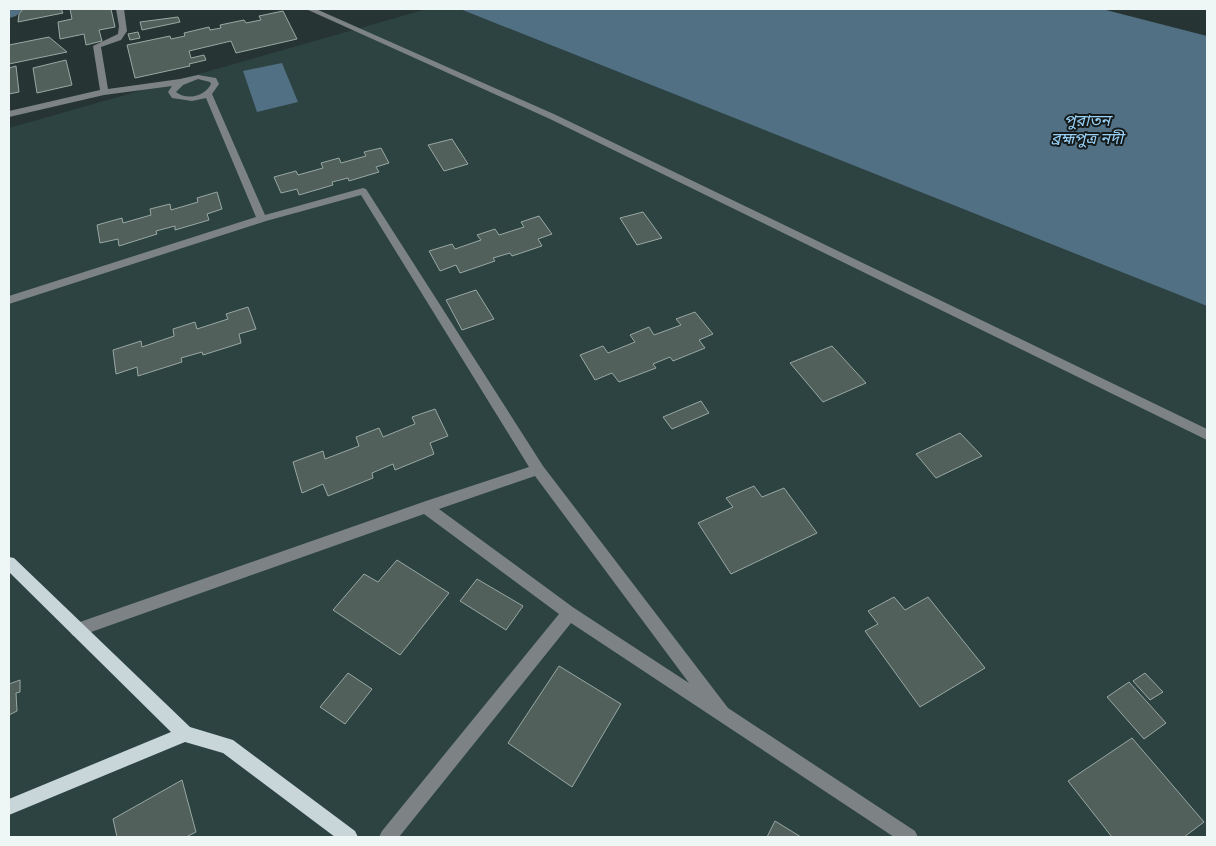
<svg xmlns="http://www.w3.org/2000/svg" width="1216" height="846" viewBox="0 0 1216 846" font-family="Mulish,'Noto Sans Bengali',sans-serif">
  <style>
    .built { fill: #2c4342 }
    .water { fill: #527084 }
    .lines { fill: none; stroke-linecap: round; stroke-linejoin: round }
    .canal { fill: #527084; fill-rule: evenodd }
    .building { fill: #52605b; stroke: #99a8a2 }
    .minor { fill: #7d8385; fill-rule: evenodd }
    .major { fill: #c8d6da; fill-rule: evenodd }
    .labels { text-anchor: middle; stroke-width: 4; stroke-linejoin: round; paint-order: stroke }
    .far-water-label { font-size: 16px; font-style: italic; fill: #99d0f5; stroke: #141b1a }
  </style>
  <rect width="100%" height="100%" fill="#263534"/>
  <!-- built -->
  <path class="built" d="M427 9H460L1207 306V837H9V128Z"/>
  <!-- water -->
  <path class="water" d="M460 9H1102L1207 36V306Z
    M282 63 298 102 257 112 243 71Z"/>
  <g class="lines">
    <!-- canal -->
    <path class="canal" d="M9 9H23L16 16 9 18Z"/>
  </g>
  <!-- building -->
  <path class="building" d="M23 9H61L63 13 18 22 19 14Z
    M70 9H111L115 27 99 30 102 41 86 45 84 34 60 39 58 22 72 19Z
    M283 11 297 39 236 53 231 41 189 51 191 58 204 55 206 60 189 64 190 66 135 78 127 45 170 36 171 39 185 36 184 33 209 27 210 30 221 28 220 25 244 20 246 23 261 20 259 16Z
    M178 17 180 22 142 30 140 22Z
    M138 32 140 38 130 40 128 34Z
    M49 37 67 52 9 64V45Z
    M66 60 72 85 37 93 33 68Z
    M16 66 19 92 9 94V68Z
    M452 139 468 164 444 171 428 145Z
    M381 148 389 163 376 167 379 172 349 181 348 178 332 182 333 185 299 195 297 189 281 193 274 177 296 171 298 175 323 168 321 163 339 158 341 163 366 156 364 152Z
    M217 192 222 209 207 214 209 220 175 230V226L156 231 157 234 119 246 118 239 100 243 97 225 122 218 123 223 151 215 150 209 170 204 171 210 198 202 197 198Z
    M643 212 662 238 637 245 620 218Z
    M539 216 552 234 538 239 542 246 512 256 510 253 493 258 495 261 460 273 456 265 440 271 429 251 452 244 455 249 481 240 477 235 495 229 499 235 524 227 521 222Z
    M476 290 494 319 462 330 446 300Z
    M248 307 256 329 239 334 241 343 203 355 202 352 181 358 182 362 138 376 137 367 116 374 113 350 141 341 142 347 174 336 173 329 195 322 197 329 228 319 226 314Z
    M695 312 713 334 699 340 705 348 673 361 670 357 653 364 656 368 619 382 612 373 595 380 580 355 603 346 608 353 635 342 630 335 649 327 654 335 681 325 676 319Z
    M832 346 866 383 823 402 790 363Z
    M701 401 709 413 672 429 663 417Z
    M435 409 448 436 430 443 434 454 395 470 393 464 372 473 373 478 328 496 323 484 302 493 293 462 323 451 325 459 359 446 356 437 379 428 383 437 415 424 412 417Z
    M960 433 982 456 936 478 916 454Z
    M754 486 762 497 784 488 817 533 731 574 698 523 733 507 726 498Z
    M397 560 449 593 400 655 333 610 364 574 378 582Z
    M477 579 523 606 506 630 460 601Z
    M894 597 905 610 928 597 985 668 920 707 865 631 878 624 868 611Z
    M559 666 621 704 572 787 508 743Z
    M348 673 372 689 345 724 320 707Z
    M1145 673 1163 692 1150 700 1133 681Z
    M20 680V692L16 693 17 711 9 715V684Z
    M1129 682 1166 723 1144 739 1107 697Z
    M1132 738 1204 822 1184 837H1112L1068 781Z
    M182 780 196 832 186 837H117L113 819Z
    M775 821 801 837H767Z"/>
  <g class="lines">
    <!-- minor -->
    <path class="minor" d="M116 9H124L127 31 121 40 101 47 108 89 180 79 198 75 216 78 219 84 212 94 265 215 363 188 366 189 543 466 728 708 915 831 918 837H894L571 623 399 837H379L382 831 559 614 424 514 77 637 72 635 70 630 72 625 77 623 426 501 529 467 361 195 266 221 9 304V296L256 217 206 98 192 101 172 98 168 92 172 86 104 95 9 117V111L100 90 93 46 118 34 119 26ZM198 79 210 82 211 84C205 96 187 101 176 92L183 85ZM535 476 689 683 574 608 439 509Z
      M306 9H316L556 115 1207 429V440L550 119Z"/>
    <!-- major -->
    <path class="major" d="M9 557 14 558 190 727 233 740 355 831 358 837H335L223 753 185 742 9 815V799L171 732 9 572Z"/>
  </g>
  <g class="labels">
    <!-- far-water labels -->
    <g class="far-water-label">
      <text x="1087" y="126">পুরাতন<tspan x="1087" dy="18">ব্রহ্মপুত্র নদী</tspan></text>
    </g>
  </g>
  <!-- border -->
  <rect width="1216" height="846" fill="none" stroke="#eef6f6" stroke-width="20"/>
</svg>
